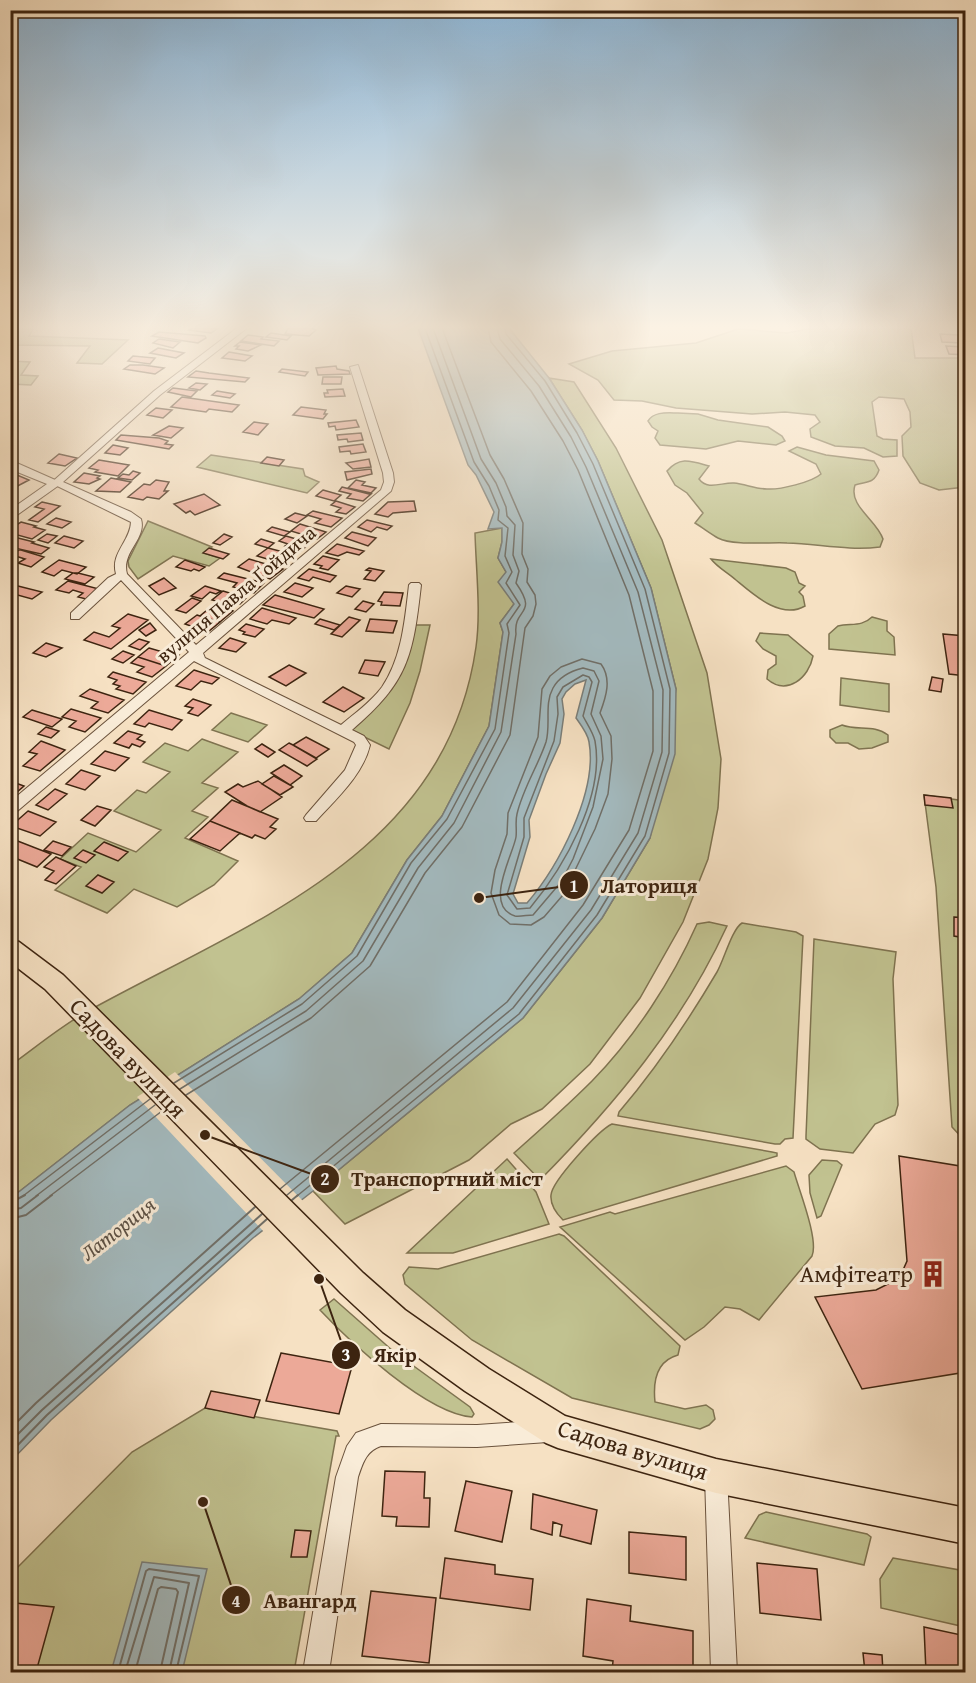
<svg xmlns="http://www.w3.org/2000/svg" width="976" height="1683" viewBox="0 0 976 1683" font-family="'Gentium Book Plus',serif">
  <style>
    .green { fill: #c1c290; stroke: #7f7350; stroke-width: 1.5 }
    .water { fill: #a3babf; stroke: #7a7e79; stroke-width: 1.5; fill-rule: evenodd }
    .pier { fill: #f6e1c3 }
    .lines { fill: none; stroke-linecap: round; stroke-linejoin: round }
    .shore-far1 { stroke: #706f68; stroke-width: 1.5 }
    .shore { stroke: #706f68; stroke-width: 2 }
    .building { fill: #eca998; stroke: #3d2410; stroke-width: 1.5 }
    .minor-casing { stroke: #6b533d; stroke-width: 2 }
    .tertiary-casing { stroke: #6b533d; stroke-width: 2 }
    .primary-casing { stroke: #3d2410; stroke-width: 3 }
    .minor { fill: #f9ecd8; fill-rule: evenodd }
    .tertiary { fill: #f9ecd8; fill-rule: evenodd }
    .primary { fill: #f6e1c3; fill-rule: evenodd }
    .labels { text-anchor: middle; stroke-width: 6; stroke-linejoin: round; paint-order: stroke }
    .street-label { font-size: 20px; fill: #3d2410; stroke: #f9ecd8 }
    .water-label { font-size: 21px; font-style: italic; fill: #5c5145; stroke: #f9ecd8 }
    .near-street-label { font-size: 24px; fill: #3d2410; stroke: #f9ecd8 }
    .near-poi-label { font-size: 24px; fill: #3d2410; stroke: #f9ecd8; text-anchor: end }
    .leader { fill: none; stroke: #3d2410; stroke-width: 2 }
    .callout-dot { fill: #3d2410; stroke: #f9ecd8; stroke-width: 2 }
    .mark-label { font-size: 18px; text-anchor: middle; font-weight: bold; fill: #fff }
    .callout-label { font-size: 21px; text-anchor: middle; font-weight: bold; fill: #3d2410; stroke: #f9ecd8; stroke-width: 6; stroke-linejoin: round; paint-order: stroke }
  </style>
  <rect width="100%" height="100%" fill="#f6e1c3"/>
  <filter id="stains"><feTurbulence type="fractalNoise" baseFrequency=".00333" numOctaves="4"/><feColorMatrix values="0 0 0 0 .2 0 0 0 0 .09 0 0 0 0 .02 0 0 0 .5 -.17"/></filter>
  <radialGradient id="worn" r=".72"><stop offset=".6" stop-color="#630" stop-opacity="0"/><stop offset="1" stop-color="#630" stop-opacity=".3"/></radialGradient>
  <!-- green -->
  <path class="green" d="M813 328H911L915 358H965V487L939 490 920 483 903 456 902 436 911 427 910 412 904 399 879 397 872 402 877 436 883 439 897 440V456L883 457 864 448 835 446 811 437 810 429 820 422 815 415 785 412 752 414 676 408 642 401 614 400 598 380 569 364 612 351 696 343 738 329 787 333Z
    M11 329H33L29 336 128 340 102 364 77 363 90 346 11 345Z
    M11 361 30 362 21 375 38 376 31 385 11 384Z
    M549 378 574 382 616 448 662 540 707 673 721 759 718 808 708 859 683 922 640 998 590 1064 542 1109 511 1124 469 1160 345 1224 313 1191 523 1018 602 918 650 838 676 689 651 588 598 461 582 430Z
    M678 413 698 414 718 420 768 427 782 436 785 441 776 445 738 441 706 449 660 445 655 438 658 431 652 427 648 421C654 411 668 413 678 413Z
    M797 447 826 455 874 461 879 470C874 484 867 481 855 485 848 506 877 520 883 539L880 547C848 551 819 544 787 543 770 542 733 546 718 538 711 534 703 528 695 523L703 513 687 493 675 485 667 471C680 456 691 461 709 466L699 479C708 491 722 482 734 483 745 484 756 489 767 489 780 490 812 482 821 474L816 464 789 451Z
    M211 455 303 469 305 476 319 482 307 493 197 467Z
    M148 521 212 547 204 553 220 558 209 566 173 556 138 579 129 567 128 561Z
    M502 528V542L498 558 506 572 514 604 500 623 503 632 489 726 442 816 407 860 352 953 299 999 130 1105 11 1198V1065C36 1047 61 1026 88 1011 249 922 446 855 476 647 481 612 476 569 475 533Z
    M711 559 786 568 795 572 799 583 805 586 799 592 803 596 805 606C781 620 754 595 736 580 728 573 717 567 711 559Z
    M872 617 887 621V631L894 637 895 655 829 649V634L838 626C851 623 862 627 872 617Z
    M414 625H430L420 671 410 703 389 749 350 730 391 689Z
    M760 633 788 635 813 656C809 678 787 696 767 679L768 670 776 664V656L763 649 756 641Z
    M841 678 889 684V712L840 705Z
    M231 713 267 725 248 742 212 730Z
    M842 725C857 731 874 724 888 735V742L872 748 859 749 848 743H836L830 737V730Z
    M202 739 238 752 202 783 218 788 192 811 208 817 185 838 238 861 214 885 177 907 134 889 107 913 55 890 81 867 60 859 88 833 136 852 161 830 114 811 137 790 146 793 170 772 143 762 165 743 188 751Z
    M924 795 965 801V1141L952 1127 936 887Z
    M709 922 727 926C682 1024 615 1104 540 1180L514 1153C540 1130 567 1106 592 1081 635 1037 672 980 697 924Z
    M742 923 796 932 803 936 793 1138 785 1139 780 1144H775L618 1116 619 1112C656 1069 688 1021 717 972 724 960 732 929 742 923Z
    M814 939 896 952 893 979 898 1105 895 1115 875 1124 853 1153 820 1149 806 1139V1136Z
    M612 1124 772 1152 777 1153V1156L563 1220C556 1213 550 1205 551 1195 552 1181 599 1130 612 1124Z
    M507 1159 536 1192 549 1224 453 1253H407Z
    M822 1160 837 1161 842 1165 821 1216 817 1218 810 1193 809 1175Z
    M786 1166 794 1172C799 1190 819 1240 812 1256L759 1320 740 1309 725 1307 704 1327 685 1340 560 1227 610 1212 615 1214Z
    M559 1234 564 1236 680 1346 678 1355C656 1361 653 1383 655 1402L685 1409 706 1405 713 1410 715 1419 709 1425 700 1429 572 1398 472 1340 405 1284 403 1275 409 1267 438 1269Z
    M334 1299 393 1351 470 1407 474 1414 472 1417C427 1414 350 1342 320 1310Z
    M205 1408 337 1431 339 1436H336L294 1672H11L10 1575 132 1452Z
    M766 1512 867 1534 871 1537 864 1565 745 1538 759 1515Z
    M893 1558 965 1571V1627L881 1608 880 1579Z"/>
  <!-- water -->
  <path class="water" d="M418 328H509L549 378 582 430 598 461 651 588 676 689 675 754 650 838 602 918 523 1018 313 1191 253 1238 51 1420 11 1461V1198L130 1105 299 999 352 953 407 860 442 816 489 726 503 632 500 623 514 604 498 582 506 572 498 558 502 542V528L488 529 494 512 476 475 468 465ZM586 680 576 718C581 725 588 734 589 742 598 792 558 867 527 903H518L513 894 530 837 529 820 546 774 560 743 564 714 562 699 566 692 575 684Z
    M142 1562 207 1569 182 1672H111Z"/>
  <!-- pier -->
  <path class="pier" d="M175 1072 304 1202 265 1233 137 1097Z"/>
  <g class="lines">
    <!-- shore-far1 -->
    <path class="shore-far1" d="M582 659 601 664C612 679 606 697 600 713L611 736 612 759 608 794 595 829 563 895 544 917 531 925 510 924 499 915 491 893 495 870 507 834 508 813 538 737 542 689 550 676 561 667Z
      M583 668 594 671 599 681 591 714 601 736 603 759 593 807 573 859 561 882 533 915C528 915 519 917 515 916 483 906 513 855 516 837 517 829 515 822 517 814 523 788 538 766 546 742 551 724 544 704 553 688 559 677 571 671 583 668Z
      M583 675 589 677 592 682 583 716C587 724 593 732 595 741 605 796 564 867 530 908L517 909 507 895 524 837V818L554 741 558 714 557 697 563 687Z
      M174 1083 302 1004 357 956 411 863 447 819 495 729 509 633 507 624 520 605 506 583 512 572 505 556 508 528 498 520 499 510 489 486 474 462 425 328
      M180 1089 306 1011 363 961 418 868 454 823 501 732 516 634C513 607 539 616 516 583L519 571 513 555 515 525 507 516 506 507 496 483 481 459 433 328
      M186 1095 311 1018 370 966 425 873 462 827 510 735 525 628 533 616 536 604 535 595 527 582 528 569 522 554 523 523 504 479 490 455 442 328
      M280 1189 507 1002 583 905 629 830 653 751V691L629 595 578 470 563 441 531 391 491 342 488 328
      M287 1195 513 1008 591 910 638 833 662 752 663 690 638 592 586 467 571 437 539 386 500 339 497 328
      M23 1196 150 1099
      M36 1196 155 1105
      M50 1196 162 1111
      M297 1196 519 1014 597 915 645 836 669 753 670 689 645 589 593 464 577 433 545 381 506 334 505 328"/>
    <!-- shore -->
    <path class="shore" d="M292 1200 298 1195
      M10 1203 25 1195
      M10 1210 21 1208 38 1195
      M10 1219 26 1215 52 1195
      M10 1429 36 1403 255 1207
      M10 1442 42 1410 262 1214
      M10 1453 47 1415 267 1219
      M118 1672 146 1571 149 1569 199 1576 176 1672
      M125 1672 154 1577 189 1583 169 1672
      M135 1672 158 1589 161 1587 176 1589 178 1592 160 1672"/>
  </g>
  <!-- building -->
  <path class="building" d="M193 328H212L217 329 211 333 189 330Z
    M311 328 316 330 309 336 285 334 288 328Z
    M159 332 205 336 206 338 198 343 152 336Z
    M271 333 291 336 287 340 266 337Z
    M940 334 959 335 962 343 942 342Z
    M248 335 263 337 261 339 279 341 274 346 241 341Z
    M159 339 180 342 173 348 153 343Z
    M240 342 261 345 248 351 236 349 239 346H235Z
    M946 346 965 347 966 355 949 354Z
    M158 348 184 353 176 358 150 353Z
    M229 352 252 356 245 361 222 358Z
    M133 356 155 358 150 364 128 361Z
    M130 365H143L164 368 155 374 124 369Z
    M336 366 337 369 349 371 350 374 318 375 316 368Z
    M282 369 308 372 305 376 279 372Z
    M196 371 209 373 249 378 245 382 188 377Z
    M323 377H342L341 384H322Z
    M196 383 207 384 200 390 189 388Z
    M173 388 197 391 191 397 168 392Z
    M343 389 345 396 325 397 324 393H328L327 390Z
    M217 391 235 394 230 398 212 395Z
    M182 397 239 405 232 412 209 409 206 412 171 407Z
    M301 407 326 410 324 414H327L323 419 293 415Z
    M156 408 172 410 163 418 147 415Z
    M356 420 359 427 336 430 335 426 329 427 328 423Z
    M254 422 268 424 258 435 243 432Z
    M169 426 183 428 171 438 153 435Z
    M361 433 363 440 348 442 347 439 338 440 337 435Z
    M121 435 159 438 168 441 165 444 173 445 169 449 116 440Z
    M363 444 366 452 351 454 350 451 340 452 339 447Z
    M113 445 128 448 120 455 105 453Z
    M59 454 77 458 65 466 48 463Z
    M267 457 284 460 279 466 261 463Z
    M369 459 371 467 353 469 346 463Z
    M99 460 129 465 118 476 95 472 98 470 89 468Z
    M371 469 372 474 347 480 345 472Z
    M133 471 140 473 132 480 118 478 123 474 129 475Z
    M84 473 100 476 97 478 100 479 89 484 74 482Z
    M17 475 29 480 10 490V478Z
    M111 478 131 482 120 492 96 491Z
    M156 480 169 482 164 491H168L159 499 147 497 143 500 128 497 144 484 150 485Z
    M356 480 365 482 362 485 376 488 371 493 348 488Z
    M342 487 369 494H371L363 501 347 498 351 494 339 491Z
    M323 490 341 495 334 501 316 496Z
    M204 494 220 505 195 515 190 511 186 513 174 504Z
    M336 501 355 507 346 514 336 512 341 508 331 505Z
    M414 501 416 511 393 513 388 517 375 514 388 502Z
    M42 502 60 506 38 522 29 520 44 509 35 507Z
    M313 511 342 518 331 527 315 523 321 519 307 515Z
    M295 513 307 516 297 523 285 519Z
    M56 518 71 522 62 528 47 524Z
    M367 520 392 526 387 530 377 527 371 532 358 527Z
    M21 522 36 526 34 527 45 530 32 539 10 533V529Z
    M300 524 326 532 317 539 291 531Z
    M272 527 290 532 284 536 267 531Z
    M352 532 376 538 368 546 345 538Z
    M47 534 57 536 48 543 38 540Z
    M224 534 232 537 220 545 213 543Z
    M10 536 34 542 32 543 49 548 41 554 10 547Z
    M64 536 83 541 74 548 55 543Z
    M286 536 310 543 301 551 285 546 288 544 279 541Z
    M261 539 274 543 268 548 255 544Z
    M337 544 364 551 359 555 347 552 338 556 326 553Z
    M209 548 229 554 223 559 203 553Z
    M268 548 295 555 284 564 257 556Z
    M19 550H21L44 557 31 567 18 563 25 559 12 555Z
    M323 556 339 560 328 570 320 568 322 566 314 564Z
    M249 559 283 569 270 579 238 567Z
    M59 560 86 567 77 574 62 570 54 576 42 572Z
    M185 560 205 567 199 571 194 569 191 571 176 567Z
    M369 568 384 571 375 581 364 579 371 571 366 570Z
    M309 569 336 576 330 582 313 577 309 581 298 578Z
    M73 573H78L94 577 85 584 65 579Z
    M224 573 264 583 254 593 233 587 237 583 218 578Z
    M164 578 176 588 159 595 149 586Z
    M68 581 99 589 86 599 78 597 83 593 73 590 69 593 56 590Z
    M295 583 313 588 302 597 284 592Z
    M10 584 42 592 32 599 10 593Z
    M205 586 221 591 216 594 210 592 202 599 191 596Z
    M346 586 360 589 352 597 337 593Z
    M223 591 246 598 240 604 230 601 226 604 212 600Z
    M384 592 403 593 400 606 381 605 382 602 378 601Z
    M275 595 324 609 314 618 263 605Z
    M192 598 201 601 186 613 176 610Z
    M363 601 374 604 366 612 355 609Z
    M213 605 231 610 233 611 220 622 200 616Z
    M262 608 296 618 289 624 272 620 267 624 250 619Z
    M128 614 148 620 111 649 84 640 94 632 109 637 120 628 112 626Z
    M197 615 200 616 220 622 208 632 185 624Z
    M349 617 360 620 342 637 331 634Z
    M320 619 340 625 334 630 315 624Z
    M370 619 397 621 393 633 366 631Z
    M150 623 156 630 146 636 139 630Z
    M246 624 264 629 255 637 243 634 245 632 239 630Z
    M943 634 966 636V676L949 674Z
    M230 638 246 643 236 652 219 648Z
    M139 639 149 642 140 650 129 646Z
    M46 643 62 648 46 657 33 653Z
    M149 648 166 653 168 651 179 655 166 666 138 657Z
    M123 651 134 655 123 663 112 659Z
    M138 657 166 666 152 677 137 672 144 667 131 663Z
    M365 660 385 662 378 676 359 673Z
    M289 665 306 673 286 686 269 677Z
    M194 670 219 678 212 684 201 681 191 690 176 686Z
    M113 672 146 682 133 694 116 689 120 686 113 684 117 680 108 677Z
    M932 677 943 679 941 692 929 690Z
    M343 687 364 698 344 712 323 702Z
    M90 689 124 700 108 713 91 708 98 702 80 696Z
    M193 699 211 705 198 716 188 713 193 708 185 706Z
    M71 709 101 718 85 732 69 727 76 721 62 717Z
    M32 710 62 719 52 727 23 717Z
    M149 710 182 720 172 730 149 723 145 727 134 724Z
    M46 727 59 731 51 738 38 734Z
    M128 731 142 735 137 739 145 742 140 747 132 744 129 748 114 743Z
    M306 737 329 749 316 758 293 745Z
    M41 741 65 750 40 771 23 766 37 754 29 752Z
    M289 743 293 745 317 759 307 766 279 750Z
    M262 744 275 752 268 757 255 749Z
    M105 751 129 758 115 771 91 764Z
    M284 765 302 776 290 785 271 773Z
    M81 770 100 776 85 790 66 784Z
    M274 776 290 785 293 787 280 795 262 784Z
    M10 781 24 786 10 798Z
    M258 781 282 797 260 812 247 806 225 792 238 784 243 787Z
    M55 789 67 794 48 810 36 805Z
    M924 795 951 798 953 808 925 805Z
    M232 800 278 819 270 827 276 829 265 839 255 835 252 838 210 821Z
    M97 806 111 810 95 826 81 820Z
    M28 811 56 822 40 836 11 826Z
    M210 821 240 833 220 851 190 839Z
    M10 838 51 854 37 867 10 856Z
    M53 841 71 847 62 856 44 850Z
    M104 842 128 852 118 861 94 851Z
    M83 850 95 855 86 863 74 858Z
    M56 857 76 866 56 884 45 880 54 871 44 867Z
    M98 875 114 882 102 893 86 886Z
    M954 917 966 918V938L954 936Z
    M899 1156 966 1167V1372L862 1389 815 1297 876 1290 898 1279 903 1270 907 1261Z
    M281 1353 352 1366 339 1414 266 1401Z
    M211 1391 260 1400 254 1418 205 1408Z
    M385 1471 425 1472 424 1498H430L429 1527 396 1526 397 1517 382 1516Z
    M466 1481 512 1491 502 1542 455 1531Z
    M533 1494 597 1510 591 1544 560 1536 562 1525 553 1522 552 1535 531 1529Z
    M295 1530 311 1531 307 1557H291Z
    M629 1532 686 1537V1580L629 1573Z
    M445 1558 495 1565V1574L533 1579 530 1610 440 1598Z
    M757 1563 817 1569 821 1620 760 1613Z
    M371 1591 436 1598 429 1663 362 1656Z
    M587 1599 631 1606 630 1621 693 1631V1672H612L613 1661 583 1656Z
    M15 1603 54 1607 36 1672H10V1618Z
    M924 1627 966 1636V1672H926Z
    M863 1653 882 1655 883 1672H865Z
    M520 1667 553 1670V1672H520Z"/>
  <g class="lines">
    <defs>
      <path id="minor" d="M237 328H247L160 395 63 482 131 512 141 519C147 539 121 552 127 574L196 645 381 490 384 482 383 473 350 367 358 365 393 473 394 482 391 491 203 653 205 658 341 725C355 713 371 702 382 687 402 658 405 619 409 585L411 583H419L421 585C413 657 408 682 352 730L364 736 370 745C363 775 336 799 316 821H306L304 818 306 815 345 770 356 745 354 742 194 661 15 813 10 815V802L189 652 121 580 79 619H71V613L108 578 116 574C110 553 130 542 131 522L51 483 154 391Z
        M548 1420 556 1423 559 1431 556 1439 548 1442 477 1447 381 1446C366 1451 363 1463 358 1477L329 1672H303L336 1477 347 1446 356 1433 381 1424 477 1425Z
        M716 1465 724 1468 727 1476 737 1672H711L705 1476 708 1468Z"/>
      <path id="tertiary" d="M10 460 62 483 10 520V510L47 484 10 469Z"/>
      <path id="primary" d="M10 939 19 942 63 975 363 1273 405 1310 489 1369 565 1416 716 1459 966 1508V1544L716 1493 558 1448 546 1443 465 1391 383 1332 341 1293 45 989 10 962Z"/>
    </defs>
    <!-- minor casing -->
    <use href="#minor" class="minor-casing"/>
    <!-- tertiary casing -->
    <use href="#tertiary" class="tertiary-casing"/>
    <!-- primary casing -->
    <use href="#primary" class="primary-casing"/>
    <!-- minor -->
    <use href="#minor" class="minor"/>
    <!-- tertiary -->
    <use href="#tertiary" class="tertiary"/>
    <!-- primary -->
    <use href="#primary" class="primary"/>
  </g>
  <!-- sky -->
  <linearGradient id="sky" x2="0" y2="1"><stop stop-color="#8cb6d8"/><stop offset="0.58" stop-color="#fbf2e4"/><stop offset="1" stop-color="#fbf2e4" stop-opacity="0"/></linearGradient>
  <rect width="976" height="564" fill="url(#sky)"/>
  <!-- icons -->
  <defs>
    <symbol id="building-bare" viewBox="-9 -9 18 18"><path d="M-4-6H4V6H1V3H-1V6H-4ZM-2.5-4.3h1.7v1.8h-1.7ZM.8-4.3h1.7v1.8H.8ZM-2.5-1h1.7V.8h-1.7ZM.8-1h1.7V.8H.8Z" fill="#8f2418" stroke="#f9ecd8" stroke-width="2.5" paint-order="stroke"/></symbol>
  </defs>
  <g fill-rule="evenodd">
    <use href="#building-bare" x="914" y="1255" width="38" height="38"/>
  </g>
  <g class="labels">
    <!-- street labels -->
    <g class="street-label">
      <text transform="translate(236 594) rotate(-40)" y="7">вулиця Павла Ґойдича</text>
    </g>
    <!-- water labels -->
    <g class="water-label">
      <text transform="translate(118 1229) rotate(-38)" y="7">Латориця</text>
    </g>
    <!-- near-street labels -->
    <g class="near-street-label">
      <text transform="translate(128 1058) rotate(46)" y="8">Садова вулиця</text>
      <text transform="translate(633 1450) rotate(17)" y="8">Садова вулиця</text>
    </g>
    <!-- near-poi labels -->
    <g class="near-poi-label">
      <text x="913" y="1282">Амфітеатр</text>
    </g>
  </g>
  <!-- callouts -->
  <path class="leader" d="M479 898L574 885M205 1135L325 1179M319 1279L346 1355M203 1502L236 1600"/>
  <g class="callout-dot">
    <circle cx="479" cy="898" r="6"/>
    <circle cx="205" cy="1135" r="6"/>
    <circle cx="319" cy="1279" r="6"/>
    <circle cx="203" cy="1502" r="6"/>
    <circle cx="574" cy="885" r="15"/>
    <circle cx="325" cy="1179" r="15"/>
    <circle cx="346" cy="1355" r="15"/>
    <circle cx="236" cy="1600" r="15"/>
  </g>
  <g class="mark-label">
    <text x="574" y="892">1</text>
    <text x="325" y="1185">2</text>
    <text x="346" y="1361">3</text>
    <text x="236" y="1607">4</text>
  </g>
  <g class="callout-label">
    <text x="649" y="893">Латориця</text>
    <text x="447" y="1186">Транспортний міст</text>
    <text x="395" y="1362">Якір</text>
    <text x="310" y="1608">Авангард</text>
  </g>
  <!-- margin -->
  <rect width="976" height="1683" fill="none" stroke="#f6e1c3" stroke-width="36"/>
  <rect x="12" y="12" width="952" height="1659" fill="none" stroke="#3d2410" stroke-width="3"/>
  <rect x="18" y="18" width="940" height="1647" fill="none" stroke="#3d2410" stroke-width="1.5"/>
  <rect width="100%" height="100%" filter="url(#stains)"/>
  <rect width="100%" height="100%" fill="url(#worn)"/>
</svg>
